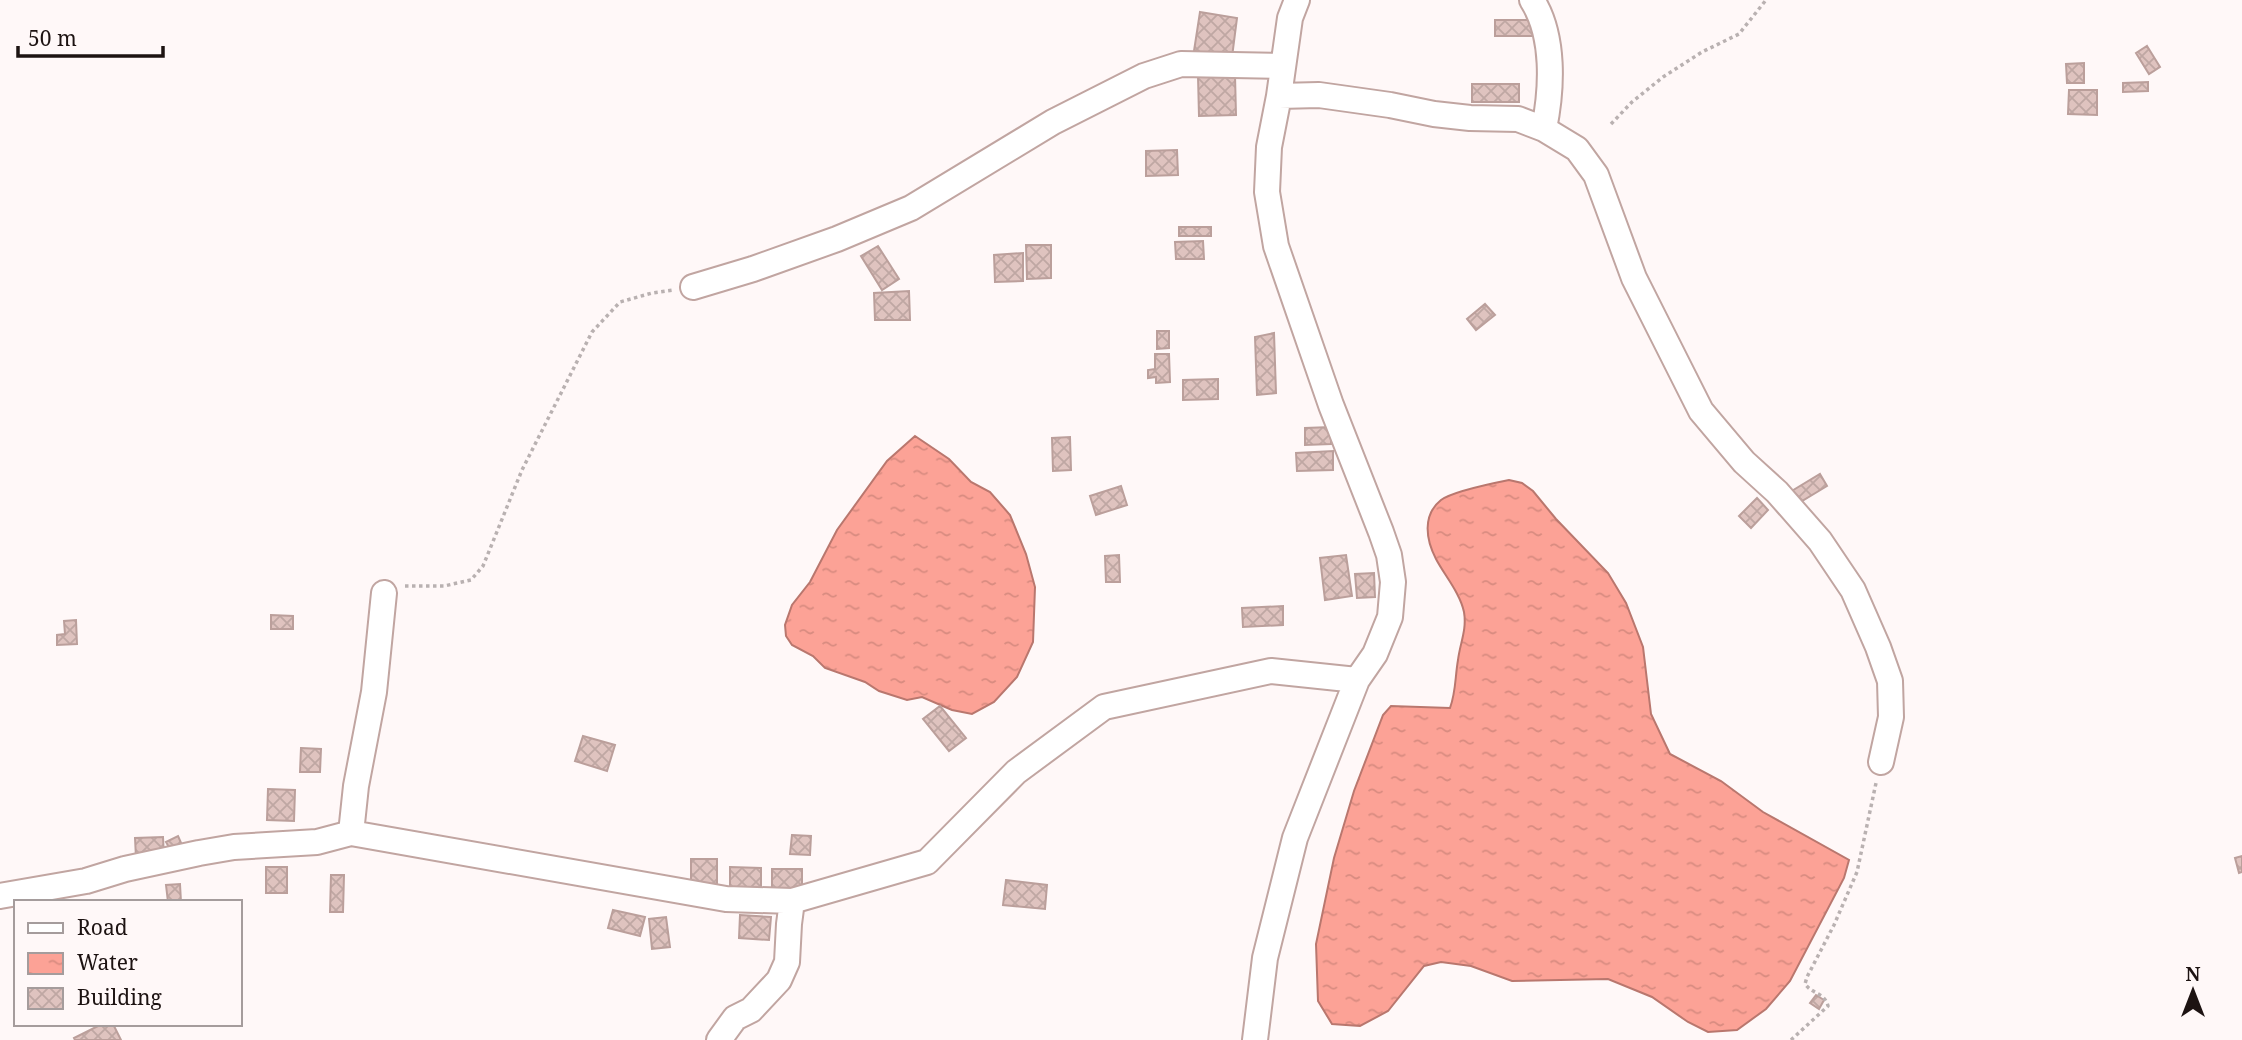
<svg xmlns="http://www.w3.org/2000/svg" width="2242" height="1040" viewBox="0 0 2242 1040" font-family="'Noto Serif',serif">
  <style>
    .water { fill: url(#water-ripples); stroke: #b9776e; stroke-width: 2 }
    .building { fill: url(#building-cross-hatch); stroke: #bb9f9b; stroke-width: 2 }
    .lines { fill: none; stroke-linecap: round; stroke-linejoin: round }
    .minor-casing { stroke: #c1a5a1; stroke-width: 28 }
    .path { stroke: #b9b1b1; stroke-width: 3.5; stroke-dasharray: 3.5 3.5; stroke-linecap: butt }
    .minor { stroke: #fff; stroke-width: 24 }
  </style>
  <defs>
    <pattern id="water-ripples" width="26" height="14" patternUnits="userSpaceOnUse" patternTransform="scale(1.75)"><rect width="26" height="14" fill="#fca296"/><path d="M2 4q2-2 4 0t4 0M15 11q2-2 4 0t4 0" fill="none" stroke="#d88b80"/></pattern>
    <pattern id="building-cross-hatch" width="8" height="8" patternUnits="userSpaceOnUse" patternTransform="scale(1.75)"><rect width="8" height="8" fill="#dfc3bf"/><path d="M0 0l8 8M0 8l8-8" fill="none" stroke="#bfa7a3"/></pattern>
  </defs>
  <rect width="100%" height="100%" fill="#fff8f8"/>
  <!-- water -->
  <path class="water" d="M915 436 949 459 971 482 990 492 1010 515 1026 554 1035 587 1033 642 1017 677 994 702 972 714 952 710 922 697 907 700 879 691 865 682 825 668 813 656 792 645 786 636 785 625 792 605 810 582 837 530 887 461Z
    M1509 480 1522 483 1533 491 1556 519 1608 573 1626 603 1643 647 1651 714 1670 754 1721 781 1763 812 1849 860 1844 878 1790 981 1766 1009 1737 1030 1708 1032 1688 1022 1652 997 1608 979 1512 981 1471 966 1441 962 1424 966 1388 1011 1360 1026 1332 1024 1318 1001 1316 944 1334 858 1354 791 1383 715 1391 706 1450 708C1456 692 1455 677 1458 660 1460 643 1467 630 1464 612 1460 593 1445 576 1436 559 1426 540 1422 515 1441 500 1452 492 1494 483 1509 480Z"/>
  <!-- building -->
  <path class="building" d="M1200 12 1237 18 1232 57 1194 51Z
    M1495 20H1536V36H1495Z
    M2147 46 2160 67 2149 74 2136 53Z
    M2084 63V83H2067L2066 64Z
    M1235 75 1236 115 1199 116 1198 76Z
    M2148 82V91L2123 92V83Z
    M1472 84H1519V102H1472Z
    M2069 90H2097V115L2068 114Z
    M1177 150 1178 175 1146 176V151Z
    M1179 227H1211V236H1179Z
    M1203 241 1204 259H1176L1175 242Z
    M1026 245H1051V278L1027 279Z
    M878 246 899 279 882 290 861 256Z
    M1023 253V281L995 282 994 255Z
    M909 291 910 320H875L874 293Z
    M1485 304 1495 315 1476 330 1467 319Z
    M1157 331H1169V348L1157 349Z
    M1274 333 1276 393 1257 395 1255 337Z
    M1155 354H1169L1170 382 1156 383V377L1148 378V370L1155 369Z
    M1218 379V399L1183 400V380Z
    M1331 427V444L1305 445V428Z
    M1070 437 1071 470 1053 471 1052 438Z
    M1333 451V470L1297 471 1296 453Z
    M1820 474 1827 486 1797 504 1790 492Z
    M1121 486 1127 505 1096 515 1090 496Z
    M1757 498 1768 510 1751 528 1739 516Z
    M1119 555 1120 582H1106L1105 556Z
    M1346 555 1352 596 1325 600 1320 558Z
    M1374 573 1375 597 1357 598 1355 574Z
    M1283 606V625L1243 627 1242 608Z
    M271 615 293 616V629H271Z
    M76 620 77 644 57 645V635L65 634 64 621Z
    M940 706 966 738 949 751 923 719Z
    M583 736 615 745 607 771 575 761Z
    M301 748 321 749 320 772H300Z
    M268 789 295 790 294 821 267 820Z
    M792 835 811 836 810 855 790 854Z
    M178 836 182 845 171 851 166 842Z
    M163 837 164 857 136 858 135 838Z
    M2242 856V872L2239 873 2235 858Z
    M691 859H717V886H691Z
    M266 867H287V893H266Z
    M730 867 761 868V890H730Z
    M772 869H802V890H772Z
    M331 875H344L343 912H330Z
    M1006 880 1047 885 1045 909 1003 905Z
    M180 884 181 902H168L166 885Z
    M613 910 645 917 640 936 608 928Z
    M740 915 771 917 769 940 739 938Z
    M666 917 670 947 652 949 649 919Z
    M1816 995 1824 1000 1819 1009 1810 1003Z
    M102 1024H113L121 1040H75L74 1038Z"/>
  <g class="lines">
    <defs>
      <path id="minor" d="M1532 0C1555 36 1552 89 1544 129
        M1279 96 1319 95 1390 105 1434 114 1470 118 1518 119 1544 129 1577 149 1596 175 1634 278 1701 411 1744 462 1777 492 1820 541 1853 590 1878 647 1890 681 1891 717 1881 762
        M693 287 753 269 837 239 911 208 1053 122 1144 76 1181 64 1282 66
        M351 833 726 899 792 901 927 862 1016 772 1104 707 1271 671 1357 680
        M0 896 86 881 125 869 199 853 234 847 317 842 351 833 356 786 374 692 384 593
        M719 1040 735 1018 751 1010 779 980 787 962 789 924 792 901
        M1255 1040 1265 958 1295 838 1357 680 1375 654 1390 617 1393 582 1389 555 1381 532 1331 405 1276 246 1267 192 1269 147 1279 96 1290 18 1297 0"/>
    </defs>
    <!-- minor casing -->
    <use href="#minor" class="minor-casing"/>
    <!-- path -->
    <path class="path" d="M1611 124 1632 102 1663 77 1702 52 1739 34 1766 0
      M405 586H444L471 580 483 566 522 470 592 332 620 302 652 293 674 290
      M1791 1040 1828 1006C1825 993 1812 994 1805 984L1807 977 1834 925 1857 872 1876 783"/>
    <!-- minor -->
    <use href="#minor" class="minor"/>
  </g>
  <!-- legend -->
  <rect x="14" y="900" width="228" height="126" fill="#fff8f8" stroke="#a59c9c" stroke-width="2"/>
  <rect x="28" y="923" width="35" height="10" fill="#ffffff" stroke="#a59c9c" stroke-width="2"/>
  <text x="77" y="935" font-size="21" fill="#1d1312">Road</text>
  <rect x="28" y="953" width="35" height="21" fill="url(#water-ripples)" stroke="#a59c9c" stroke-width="2"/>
  <text x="77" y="970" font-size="21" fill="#1d1312">Water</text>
  <rect x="28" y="988" width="35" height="21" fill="url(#building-cross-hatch)" stroke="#a59c9c" stroke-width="2"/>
  <text x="77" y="1005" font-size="21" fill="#1d1312">Building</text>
  <!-- north arrow -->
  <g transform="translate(2193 991)" stroke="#fff8f8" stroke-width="5" paint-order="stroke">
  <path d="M0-5L12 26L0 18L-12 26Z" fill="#1d1312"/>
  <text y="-10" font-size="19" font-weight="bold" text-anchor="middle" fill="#1d1312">N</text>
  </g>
  <!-- scale -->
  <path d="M18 46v10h145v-10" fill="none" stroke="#1d1312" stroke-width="3.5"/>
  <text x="28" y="46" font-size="21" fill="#1d1312" stroke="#fff8f8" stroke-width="5" paint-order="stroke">50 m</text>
</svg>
